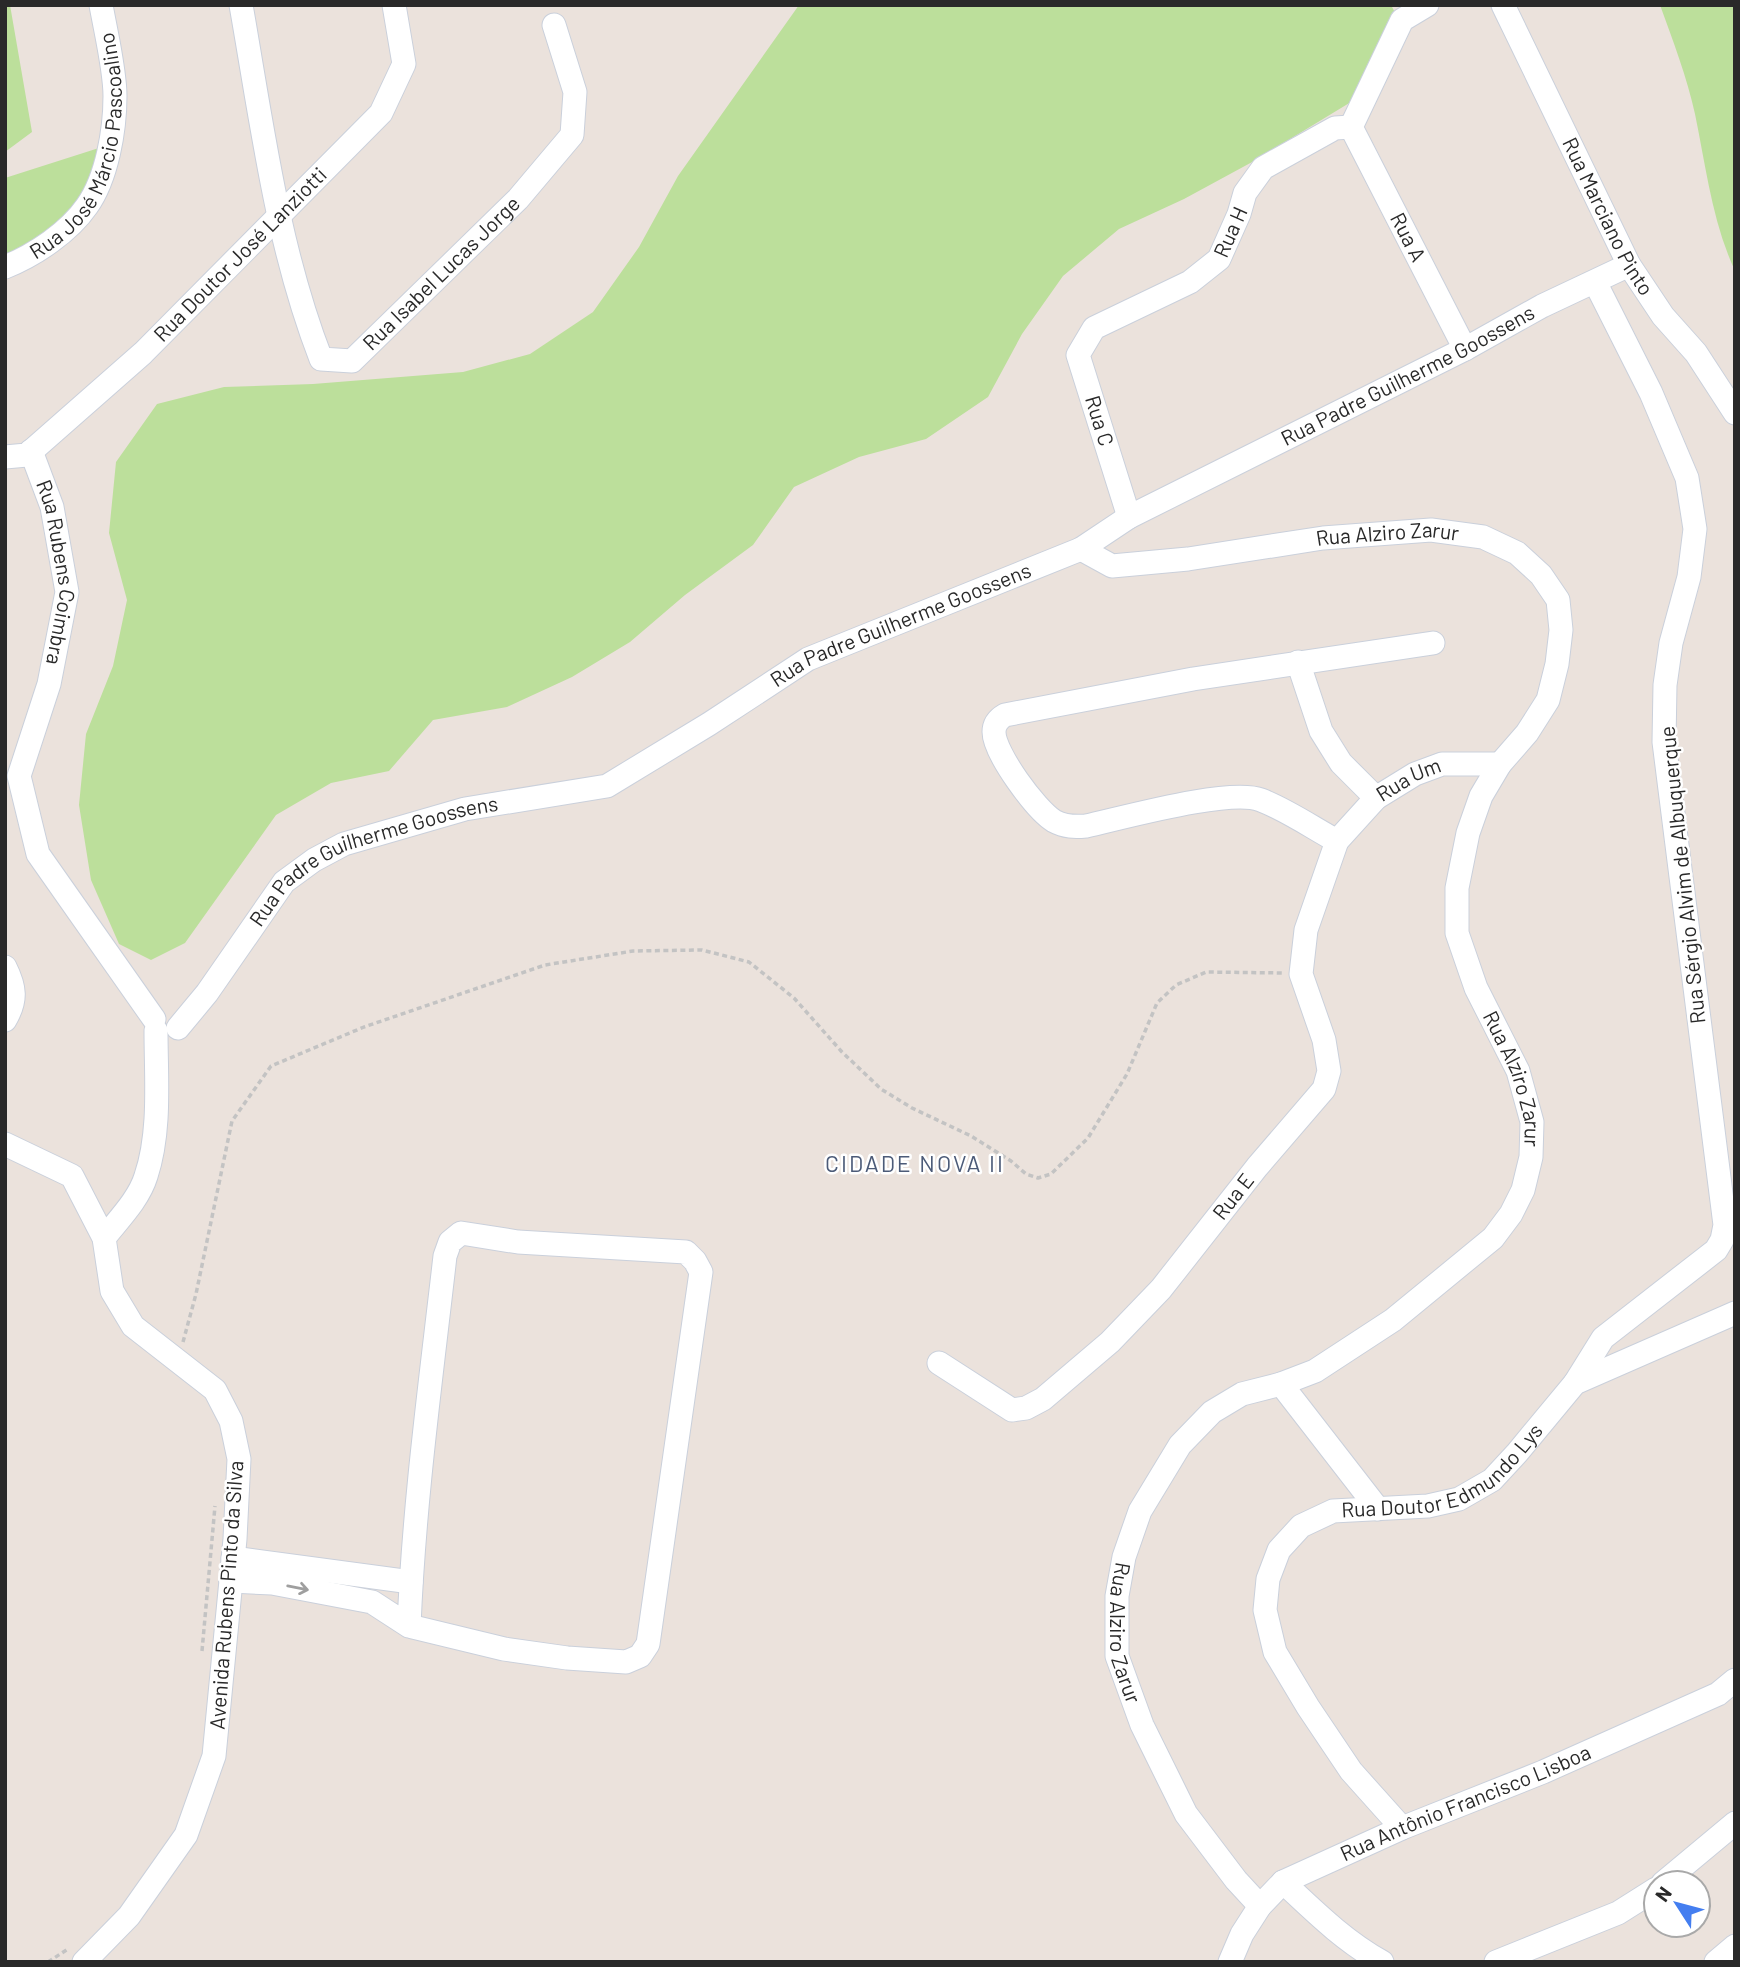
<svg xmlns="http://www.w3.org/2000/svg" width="1740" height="1967" viewBox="0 0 1740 1967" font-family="Barlow,sans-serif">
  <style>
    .green { fill: #bcdf9b }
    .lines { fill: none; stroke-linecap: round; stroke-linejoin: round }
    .minor-casing { stroke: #cad0db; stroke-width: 25 }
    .path { stroke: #c3c3c3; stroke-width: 3.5; stroke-dasharray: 5 3.5; stroke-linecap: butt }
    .minor { stroke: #fff; stroke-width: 23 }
    .oneway { stroke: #9f9f9f }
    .labels { text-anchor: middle; stroke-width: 5; stroke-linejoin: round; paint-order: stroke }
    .street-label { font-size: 21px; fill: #292929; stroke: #fff }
    .neighbourhood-label { font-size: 23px; letter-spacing: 2px; fill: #4c5b78; stroke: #fff }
  </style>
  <rect width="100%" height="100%" fill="#ebe2dc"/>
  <!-- green -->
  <path class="green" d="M5 5H10L32 132 5 152Z
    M799 5H1391L1403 28 1369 91 1254 161 1184 199 1119 229 1063 276 1022 334 988 397 926 439 859 457 794 487 753 545 685 595 630 642 572 677 507 707 433 720 389 771 331 783 276 815 185 943 151 960 119 944 91 880 79 805 86 734 113 666 127 600 109 533 116 462 157 404 224 387 313 384 463 372 530 354 593 312 639 247 678 176Z
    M1660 5H1735V271C1712 221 1706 167 1695 114 1687 77 1673 41 1660 5Z
    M102 147 84 198 52 230 5 259V178Z"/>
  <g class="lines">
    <defs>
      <g id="minor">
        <path id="s1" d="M241 5C262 124 277 246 321 359L352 361 518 199 572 135 575 92 554 25"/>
        <path id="s2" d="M1503 5 1629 265 1663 316 1696 353 1735 413"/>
        <path id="s3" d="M1351 127 1465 349"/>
        <path d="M1351 127 1402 20 1427 5"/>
        <path id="s4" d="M5 267C35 255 69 232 87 206 107 178 115 130 115 96 115 70 106 33 101 5"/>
        <path id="s5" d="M31 451 52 507 67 592 49 684 19 776 38 854 154 1019"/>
        <path id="s6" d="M5 457 27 455 143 353 381 113 404 64 394 5"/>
        <path id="s7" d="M1129 517 1078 355 1094 328 1190 282 1219 259 1239 214 1245 193 1263 168 1335 128 1351 127"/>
        <path id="s8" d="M1081 549 1112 566 1188 559 1323 538 1431 530 1483 537 1517 553 1541 575 1558 600 1561 630 1557 664 1548 700 1527 733 1500 764 1481 796 1468 833 1457 888V933L1476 988 1518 1071 1532 1122 1531 1157 1523 1190 1511 1214 1493 1238 1393 1320 1315 1371 1281 1384 1242 1394 1212 1412 1180 1445 1140 1511 1124 1557 1117 1596V1656L1142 1725 1186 1814 1236 1880 1260 1906"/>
        <path d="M1298 662 1321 731 1341 763 1376 798"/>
        <path d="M1337 841C1313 828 1287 810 1261 800 1229 788 1123 818 1086 826 1075 827 1065 827 1054 821 1036 810 994 753 994 732 994 724 998 719 1005 715L1193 679 1433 643"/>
        <path d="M5 967C15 987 17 1000 5 1020"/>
        <path id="s9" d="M178 1028 207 993 284 882 314 860 344 844 465 809 607 786 709 724 808 659 1081 549 1129 517 1465 349 1542 306 1629 265"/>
        <path d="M5 1144 72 1176 104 1238 112 1291 133 1326 215 1390 231 1421 239 1459 235 1539 214 1756 186 1835 129 1916 84 1962"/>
        <path d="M104 1238C119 1219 139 1199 146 1176 161 1131 156 1078 156 1031"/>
        <path id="s10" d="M939 1363 1012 1410 1026 1408 1043 1399 1110 1342 1161 1289 1257 1167 1324 1089 1329 1071 1324 1040 1301 974 1306 930 1337 841 1376 798 1415 774 1442 764H1500"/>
        <path d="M1575 1383 1603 1338 1716 1250 1722 1240 1725 1225 1664 742 1665 685 1671 643 1689 577 1695 529 1687 478 1651 393 1595 282"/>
        <path d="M1281 1384 1378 1509"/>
        <path d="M233 1558 411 1582"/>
        <path d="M231 1581 272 1583 372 1602 409 1626 504 1649 567 1658 626 1662 640 1656 648 1644 701 1272 695 1261 686 1252 518 1242 461 1233 450 1242 445 1256C431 1379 414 1502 409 1626"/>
        <path id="s11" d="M1402 1828 1351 1771 1308 1707 1275 1652 1265 1610 1268 1579 1279 1550 1301 1526 1333 1511 1428 1506 1459 1499 1492 1480 1517 1453 1575 1383 1735 1313"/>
        <path d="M1283 1882C1314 1911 1344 1941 1382 1962"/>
        <path d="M1663 1883 1735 1823"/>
        <path id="s12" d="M1230 1962 1242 1934 1260 1906 1283 1882 1402 1828 1543 1772 1718 1694 1735 1680"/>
        <path d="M1496 1962 1618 1913 1656 1889"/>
        <path d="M1716 1962 1735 1946"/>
      </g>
    </defs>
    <!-- minor casing -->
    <use href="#minor" class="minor-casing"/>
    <!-- path -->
    <path class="path" d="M183 1342 196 1294 232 1121 271 1066 364 1027 545 965 633 951 702 950 749 962 794 998 842 1052 881 1089 912 1108 971 1136 1011 1161 1026 1174 1038 1178 1051 1174 1088 1138 1127 1074 1157 1003 1176 985 1206 972 1284 973
      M202 1651 215 1506
      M48 1962 68 1949"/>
    <!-- minor -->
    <use href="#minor" class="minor"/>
  </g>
  <!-- one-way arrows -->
  <defs><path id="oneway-shaft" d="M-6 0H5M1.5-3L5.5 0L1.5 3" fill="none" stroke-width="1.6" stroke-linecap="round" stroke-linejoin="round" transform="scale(1.75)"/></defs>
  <use class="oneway" href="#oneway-shaft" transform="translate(298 1588) rotate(11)"/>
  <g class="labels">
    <!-- street labels -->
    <g class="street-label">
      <text dy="7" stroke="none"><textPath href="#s4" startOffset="156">Rua José Márcio Pascoalino</textPath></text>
      <text dy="7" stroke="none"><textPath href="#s2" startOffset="236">Rua Marciano Pinto</textPath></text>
      <text dy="7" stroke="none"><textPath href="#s7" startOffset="374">Rua H</textPath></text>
      <text dy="7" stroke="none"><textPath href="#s3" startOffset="124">Rua A</textPath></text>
      <text dy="7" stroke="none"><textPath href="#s6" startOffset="315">Rua Doutor José Lanziotti</textPath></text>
      <text dy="7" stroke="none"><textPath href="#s1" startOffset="520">Rua Isabel Lucas Jorge</textPath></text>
      <text dy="7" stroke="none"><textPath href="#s9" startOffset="1424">Rua Padre Guilherme Goossens</textPath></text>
      <text transform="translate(1099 421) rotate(73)" y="7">Rua C</text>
      <text dy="7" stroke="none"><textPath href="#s8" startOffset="313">Rua Alziro Zarur</textPath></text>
      <text dy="7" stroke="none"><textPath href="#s5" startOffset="126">Rua Rubens Coimbra</textPath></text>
      <text dy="7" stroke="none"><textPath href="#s9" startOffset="858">Rua Padre Guilherme Goossens</textPath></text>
      <text dy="7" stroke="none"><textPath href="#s10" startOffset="894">Rua Um</textPath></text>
      <text dy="7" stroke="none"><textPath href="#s9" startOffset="270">Rua Padre Guilherme Goossens</textPath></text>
      <text transform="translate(1683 875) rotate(-96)" y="7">Rua Sérgio Alvim de Albuquerque</text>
      <text dy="7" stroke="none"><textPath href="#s8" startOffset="1026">Rua Alziro Zarur</textPath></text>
      <text dy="7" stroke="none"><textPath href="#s10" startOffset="399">Rua E</textPath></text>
      <text dy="7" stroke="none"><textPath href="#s11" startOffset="513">Rua Doutor Edmundo Lys</textPath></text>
      <text transform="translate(227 1595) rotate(-86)" y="7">Avenida Rubens Pinto da Silva</text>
      <text dy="7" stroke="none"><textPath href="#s8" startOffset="1782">Rua Alziro Zarur</textPath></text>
      <text dy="7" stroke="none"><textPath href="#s12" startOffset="296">Rua Antônio Francisco Lisboa</textPath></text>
    </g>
    <!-- neighbourhood labels -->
    <g class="neighbourhood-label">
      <text x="915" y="1172">CIDADE NOVA II</text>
    </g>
  </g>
  <!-- border -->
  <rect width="1740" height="1967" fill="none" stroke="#292929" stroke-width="14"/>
  <!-- north arrow -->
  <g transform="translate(1677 1904) rotate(306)"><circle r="33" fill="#ffffff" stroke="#a9a9a9" stroke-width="2"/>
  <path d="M0-5L12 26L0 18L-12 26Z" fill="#447ef0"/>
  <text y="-10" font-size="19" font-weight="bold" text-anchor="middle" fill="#292929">N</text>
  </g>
</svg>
